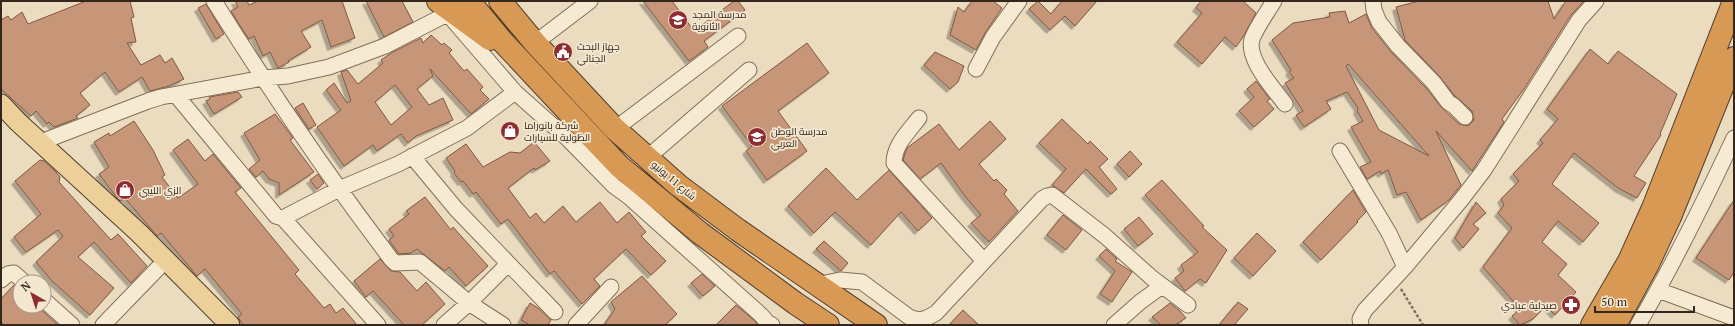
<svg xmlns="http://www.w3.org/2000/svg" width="1735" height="326" viewBox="0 0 1735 326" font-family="'PT Serif',Cairo,serif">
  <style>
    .building { fill: #c79678; stroke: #805740; fill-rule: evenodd; filter: url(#shadow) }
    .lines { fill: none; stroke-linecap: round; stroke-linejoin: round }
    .minor-casing { stroke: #836e59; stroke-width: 17 }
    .major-casing { stroke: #503d2d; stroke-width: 21 }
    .highway-casing { stroke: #503d2d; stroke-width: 24 }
    .path { stroke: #836e59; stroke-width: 2.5; stroke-dasharray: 3 2; stroke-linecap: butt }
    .minor { stroke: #f6ead3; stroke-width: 15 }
    .major { stroke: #edd099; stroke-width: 19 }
    .highway { stroke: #d79954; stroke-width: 22 }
    .labels { text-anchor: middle; stroke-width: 3.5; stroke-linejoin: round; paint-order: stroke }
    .poi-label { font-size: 10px; fill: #33271d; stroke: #f3e7cf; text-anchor: start }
    .street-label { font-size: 10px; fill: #33271d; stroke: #f3e7cf }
  </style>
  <defs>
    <filter id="shadow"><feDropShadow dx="-3.5" dy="3.5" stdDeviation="0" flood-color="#0004"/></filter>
  </defs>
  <rect width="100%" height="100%" fill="#ebdcc0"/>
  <!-- building -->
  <path class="building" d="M86 1H130L134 17 131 18 136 42 127 43 141 65 160 55 165 63 172 58 184 79 169 86 150 91 142 77 119 92 105 72 80 93 90 105 76 116 78 118 54 127 49 122 47 124 36 111 31 116 1 89V20L8 16 11 20 22 12 28 24Z
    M235 1H247L249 5 258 1H342L355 38 331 47 322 20 301 31 311 47 288 61 289 62 278 68 270 52 263 56 254 36 249 39 242 29 231 11 238 7Z
    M366 1H402L413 22 384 37Z
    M643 1H672L694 31 734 1H738L745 10 704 41 708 47 689 61Z
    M972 1H993L1002 8 985 33 976 50 950 35 958 7 964 12Z
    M1038 1 1051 14 1062 1H1097L1075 26 1065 16 1050 30 1029 9Z
    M1201 1H1243L1256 13 1243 37 1236 47 1225 37 1202 64 1177 42 1202 13 1196 8Z
    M1419 1H1548L1554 19 1566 1H1584L1571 15 1524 89 1502 119 1504 122 1472 171 1436 131 1461 185 1449 200 1421 220 1406 192 1397 195 1388 170 1381 174 1380 171 1367 179 1360 167 1371 162 1351 127 1363 121 1357 111 1358 108 1347 92 1326 101 1331 109 1304 127 1296 115 1303 111 1285 83 1294 78 1289 72 1291 70 1272 40 1293 23 1330 17 1329 13 1345 11 1349 23 1366 14 1372 28 1391 52 1427 89 1441 107 1459 124 1468 126 1474 120 1472 111 1454 95 1440 77 1405 40 1396 7ZM1348 64 1429 156 1379 130 1346 66Z
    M206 4 224 34 216 39 198 8Z
    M431 35 442 45 444 43 452 50 449 53 464 71 467 69 483 87 480 90 489 99 471 114 430 69 433 76 417 89 429 105 443 98 453 120 416 136 408 143 401 134 377 151 373 145 344 166 317 127 341 110 326 90 334 83 347 103 351 101 341 72 347 70 358 84 383 63 381 60 391 53 421 38 423 43ZM395 85 412 107 391 125 375 102Z
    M807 43 829 73 778 111 807 151 767 180 746 151 752 146 722 106Z
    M1590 49 1608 64 1618 51 1677 94 1660 134 1661 135 1634 176 1646 183 1637 198 1618 188 1574 153 1552 184 1599 223 1583 242 1558 221 1542 242 1567 264 1558 275 1576 292 1555 315 1546 306 1533 319 1520 325 1512 316 1520 309 1483 267 1512 228 1498 213 1504 205 1501 199 1519 181 1513 174 1543 143 1540 140 1558 119 1547 109Z
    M935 52 964 66 958 82 950 89 924 65Z
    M1256 81 1270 99 1267 101 1274 109 1254 127 1239 111 1254 97 1247 89Z
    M238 92 242 97 214 114 206 101 210 99 209 97Z
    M303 103 316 125 309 129 295 108Z
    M275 114 293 138 290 140 314 172 279 195V183L269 179 263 171 256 177 249 169 260 160 244 133Z
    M1062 119 1088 144 1090 141 1108 159 1099 167 1117 189 1111 194 1086 169 1064 193 1052 185 1066 169 1039 143Z
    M134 121 153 150 165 175 162 177 178 198 198 184 173 150 188 139 205 161 213 154 241 188 235 192 294 264 299 270 295 274 324 308 330 304 336 313 343 308 357 325H243L238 317 242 314 205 269 197 276 161 233 157 236 125 198 120 201 117 198 99 174 109 167 94 142 109 133 110 136Z
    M990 121 1006 139 979 164 994 181 996 179 1007 190 1004 194 1018 211 989 242 971 223 981 215 965 196 941 163 920 179 903 160 907 148 939 124 959 150Z
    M534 142 550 161 535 170 534 168 508 188 530 218 536 213 544 223 563 206 576 222 600 202 617 223 629 212 646 232 641 236 666 261 651 275 626 249 594 279 600 286 582 304 554 271 550 274 508 219 501 224 476 192 473 194 463 181 461 182 454 173 455 171 446 158 466 144 483 167 510 152 520 153Z
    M1130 151 1142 164 1129 177 1117 164Z
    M40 160 44 161 55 171 60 177 59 182 111 240 118 234 147 266 131 283 94 242 78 257 114 288 90 315 52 281 36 262 63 236 58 230 26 252 14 237 41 214 15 181Z
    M826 168 857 200 889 170 932 218 918 231 901 212 871 245 835 212 814 233 788 206Z
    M318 174 324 183 317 189 310 180Z
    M1162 180 1204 226 1202 227 1227 250 1206 283 1200 279 1185 291 1175 278 1184 271 1181 265 1198 252 1145 195Z
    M1353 190 1366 212 1357 221 1358 222 1321 260 1303 242Z
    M425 197 451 230 453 227 488 266 466 286 449 267 445 271 417 249 411 253 399 254 389 240 394 236 389 229 409 214 406 211Z
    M1734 200V272L1729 280 1696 258Z
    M1476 202 1486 213 1473 224 1479 229 1463 248 1455 238Z
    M1063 215 1082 230 1066 250 1047 235Z
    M1139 217 1153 234 1138 246 1124 229Z
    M1257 233 1276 251 1253 276 1234 258Z
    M824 241 848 263 841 271 816 249Z
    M1106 249 1117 259 1115 261 1132 272 1112 302 1100 294 1115 271 1099 256Z
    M380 259 391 271 400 272 417 291 426 282 445 304 422 325H404L373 291 366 297 354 281Z
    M702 274 715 286 703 296 691 283Z
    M642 276 677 314 665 325H604L615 309 611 302Z
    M14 285 20 290V306H37L58 325H4L1 322V299Z
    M1238 302 1248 309 1234 325H1219Z
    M530 303 538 308 551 320 548 325H530L521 320Z
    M1170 303 1179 310 1186 318 1175 325H1161L1152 317Z
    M736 305 755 321 758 325H716Z
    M963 310 979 325H949Z"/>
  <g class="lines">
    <defs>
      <path id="minor" d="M214 1C269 89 328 176 391 259L395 263 420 262 469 303 503 325
        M1274 1C1267 13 1257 26 1252 39 1246 59 1274 89 1285 104
        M1373 1 1374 10 1379 22 1398 46 1434 83 1448 102 1454 106 1465 117
        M453 20 515 92 568 139 614 186 629 197 761 315 767 322 772 325
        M535 43 590 1
        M976 69 993 37 1019 1
        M176 95 276 216 283 218 339 189 398 164 467 128 515 92
        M919 118C909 131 894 145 894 163L984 261
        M615 129 738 36
        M41 142 148 101 161 97 263 78 288 76 329 67 385 46 447 14
        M1340 151 1389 233 1405 267
        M412 156 456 209 555 312
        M647 158 749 70
        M283 218 378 325
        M1 280 8 274 14 273 24 282
        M816 285 840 280 862 282 909 317C920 322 926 319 936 313L1042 199 1047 196 1052 195 1105 236 1152 278 1188 305
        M1658 290 1734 318
        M44 300 72 325
        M103 325 165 261
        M444 325 469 303 508 264
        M576 325 611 287
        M1114 325 1140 302 1162 286
        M1361 325 1360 319 1365 310 1405 267 1461 200 1484 170 1579 20 1596 1
        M1638 325C1673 265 1704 202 1734 138"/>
      <path id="major" d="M1 104 18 122 139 233 230 325"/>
      <path id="highway" d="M438 1 490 39
        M469 1 502 41 619 166 700 233 795 303 828 325
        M500 1 535 43 615 129 678 185 738 230 876 325
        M1592 325 1629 261 1653 208 1734 1
        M1615 325 1648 264 1670 217 1734 58"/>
    </defs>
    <!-- minor casing -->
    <use href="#minor" class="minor-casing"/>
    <!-- major casing -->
    <use href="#major" class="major-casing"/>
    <!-- highway casing -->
    <use href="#highway" class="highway-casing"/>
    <!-- path -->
    <path class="path" d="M1401 289 1423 325"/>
    <!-- minor -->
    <use href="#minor" class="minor"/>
    <!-- major -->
    <use href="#major" class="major"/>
    <!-- highway -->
    <use href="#highway" class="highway"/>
  </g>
  <!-- icons -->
  <defs>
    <symbol id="school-disc" viewBox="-11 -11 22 22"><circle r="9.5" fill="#8e2d31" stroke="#f3e7cf"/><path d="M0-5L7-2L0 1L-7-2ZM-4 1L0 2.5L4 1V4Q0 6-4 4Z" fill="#fff"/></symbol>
    <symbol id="civic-disc" viewBox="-11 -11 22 22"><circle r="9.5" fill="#8e2d31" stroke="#f3e7cf"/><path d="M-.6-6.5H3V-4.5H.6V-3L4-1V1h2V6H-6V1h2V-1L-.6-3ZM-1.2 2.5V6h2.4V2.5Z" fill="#fff"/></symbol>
    <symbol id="shop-disc" viewBox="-11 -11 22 22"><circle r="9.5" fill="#8e2d31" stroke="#f3e7cf"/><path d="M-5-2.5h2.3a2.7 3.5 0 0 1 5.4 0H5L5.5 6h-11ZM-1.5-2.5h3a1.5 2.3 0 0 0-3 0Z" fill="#fff"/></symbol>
    <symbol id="pharmacy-disc" viewBox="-11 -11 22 22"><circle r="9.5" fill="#8e2d31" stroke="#f3e7cf"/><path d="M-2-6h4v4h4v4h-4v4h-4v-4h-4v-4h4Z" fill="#fff"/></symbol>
  </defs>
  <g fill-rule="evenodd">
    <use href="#school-disc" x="667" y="9" width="22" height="22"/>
    <use href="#civic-disc" x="552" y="41" width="22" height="22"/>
    <use href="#shop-disc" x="499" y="120" width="22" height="22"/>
    <use href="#school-disc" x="746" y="126" width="22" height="22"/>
    <use href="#shop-disc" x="114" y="179" width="22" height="22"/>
    <use href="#pharmacy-disc" x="1560" y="294" width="22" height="22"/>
  </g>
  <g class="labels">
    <!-- poi labels -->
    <g class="poi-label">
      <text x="692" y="18">مدرسة المجد<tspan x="692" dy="12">الثانوية</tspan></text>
      <text x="577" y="50">جهاز البحث<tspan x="577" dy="12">الجنائي</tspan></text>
      <text x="524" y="129">شركة بانوراما<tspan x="524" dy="12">الظولية للسيارات</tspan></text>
      <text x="771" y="135">مدرسة الوطن<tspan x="771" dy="12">العربي</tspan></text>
      <text x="139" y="194">الزي الليبي</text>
      <text x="1557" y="309" text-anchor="end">صيدلية عبادي</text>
    </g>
    <!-- street labels -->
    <g class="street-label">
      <text transform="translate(674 180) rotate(40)" y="4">شارع 11 يونيو</text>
    </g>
  </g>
  <!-- border -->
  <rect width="1735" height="326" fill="none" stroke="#33271d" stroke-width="4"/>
  <!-- north arrow -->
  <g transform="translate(32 294) rotate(321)"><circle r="19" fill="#f3e7cf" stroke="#a69a88"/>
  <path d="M0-3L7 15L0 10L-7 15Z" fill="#8e2d31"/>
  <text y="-6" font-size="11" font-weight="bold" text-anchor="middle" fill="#33271d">N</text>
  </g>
  <!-- scale -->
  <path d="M1595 306v6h99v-6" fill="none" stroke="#33271d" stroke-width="2"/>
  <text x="1601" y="306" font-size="12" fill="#33271d" stroke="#f3e7cf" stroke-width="3" paint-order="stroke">50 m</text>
</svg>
